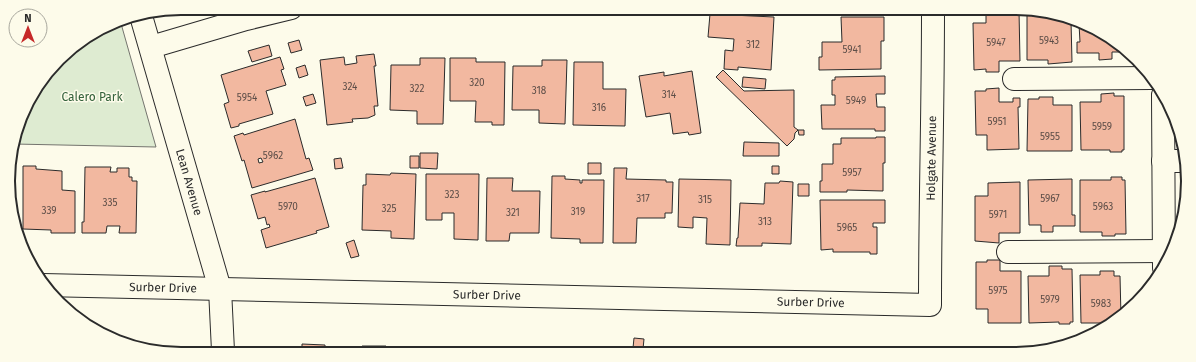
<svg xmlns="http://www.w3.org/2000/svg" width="1196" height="362" viewBox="0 0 1196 362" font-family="'Fira Sans',sans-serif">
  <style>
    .green { fill: #deebd1; stroke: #74746e }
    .building { fill: #f2b8a0; stroke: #2b2b2b; fill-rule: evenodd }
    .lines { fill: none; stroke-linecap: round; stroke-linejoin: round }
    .minor-casing { stroke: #2b2b2b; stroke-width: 24 }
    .minor { stroke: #fdfbea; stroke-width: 22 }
    .labels { text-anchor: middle; stroke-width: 3; stroke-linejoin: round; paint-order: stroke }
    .number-label { font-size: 10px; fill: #5d4e48 }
    .park-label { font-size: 12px; fill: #34623c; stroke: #fdfbea }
    .street-label { font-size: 12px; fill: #2b2b2b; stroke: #fdfbea }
    .rim { fill: none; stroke: #2b2b2b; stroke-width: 2 }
  </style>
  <rect width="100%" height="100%" fill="#fdfbea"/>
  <!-- green -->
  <path class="green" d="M120 20 156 147 14 144 26 104 67 51 115 21Z"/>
  <!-- building -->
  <path class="building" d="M986 11H1019L1020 61H999V72H986V69L974 70 973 23H986Z
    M1027 11H1049L1071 21 1072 62 1048 64V60H1027Z
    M710 14 774 17 771 70 738 67V70L724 69 725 50 733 51 734 39 708 37Z
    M841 17H884V41H881V69L819 70V57H822V42H842Z
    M1079 24 1111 37 1122 48V52H1112V59L1099 60V53H1077V42H1080Z
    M299 40 302 50 291 53 288 43Z
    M269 45 272 56 252 62 248 51Z
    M374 54 376 66H374L378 106H374L375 115 368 118 352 119 353 122 327 125 320 60 344 57 345 65 357 63 356 56Z
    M280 57 284 69 281 70 286 85 266 91 273 114 239 124V126L231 128 224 104 229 102 221 75Z
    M420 58H445L443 124H417V111L390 110 391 65H420Z
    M450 58H476V62H505L504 125H492V122H475L476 101H450Z
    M542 60H567L565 124 539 123V110H512L513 66H542Z
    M574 62H603V89H626L625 126 573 125Z
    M305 65 308 75 299 78 296 68Z
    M723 70 744 91 794 90V127L798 130 795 133 794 139 787 146 716 77Z
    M692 71 701 133 689 135 688 132 673 134 670 113 646 117 639 76 664 72V76Z
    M885 76V94H876L877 107H885V131H875V129H822L821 105H835V95H832V80H835V77Z
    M743 77 766 79 765 89 742 87Z
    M999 88V102H1013V98H1020V107H1018L1019 149 987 150V135H976L975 91H986V89Z
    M1114 93V96H1124V150H1122V152H1110V150H1081L1080 102H1101V94Z
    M313 94 316 103 306 106 303 97Z
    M1039 97H1053V105H1072V151H1027L1028 99H1039Z
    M295 119 306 159 309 158 313 170 252 188 244 160 242 161 234 136 243 133 244 135ZM261 158 263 162 259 163 258 159Z
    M798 130H804V135H799Z
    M876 137H885V163H883V191L847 190V192H820V181H822V164H833V144H841V138H876Z
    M744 142 779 143V156H743Z
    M420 153H438L437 169 420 168Z
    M410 156H419V168H410Z
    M341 158 343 168 335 169 334 159Z
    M9 159H14L13 217H16L15 229 14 226Z
    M588 163H601V174H588Z
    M23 166H36V169L62 171V190L75 191V233H51V230L23 229Z
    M772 166H779V174H772Z
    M85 167H111L110 172H117V168H129V177H132V181H137L136 233H119L120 226H107L106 233H82V222H84Z
    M614 168H627L626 179 666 180V182H673L672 213H665V218H637L636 243H613Z
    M391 173 416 174 414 239 391 238V231L362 230 363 185H366V174L390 175Z
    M426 174H479L478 240 454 239V213H442V220H426Z
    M552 176H565V179L580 180V183H582V180H604L603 243H580V239L551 238Z
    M1111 177H1122V180H1125L1126 234H1115V236H1102V232H1080V180H1111Z
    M315 178 329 227 316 231 317 233 266 248 261 230 270 227 269 224 267 225 265 217 258 219 251 195 265 191V192Z
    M487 178H513L512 191H540L539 233H510L509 241H486Z
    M679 179 731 180 730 245 706 244 707 218 693 217V228L678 227Z
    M1072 179V215H1075V226H1053V232H1041V225H1029L1028 180Z
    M780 181 793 182 791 244 762 243V246H736L737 238H738L740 203 764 204 765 183H779Z
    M1020 182V233H999V243L975 241V196H988V183Z
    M798 184H809V196H798Z
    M820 200H885V223H873V227H877V254H870V252H833V249L821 250Z
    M354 240 359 256 351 258 346 243Z
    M987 260H1000V271H1021V323H988V309H976V262H987Z
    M1049 266H1062V269H1072L1073 322H1070V324H1059V322L1029 323 1028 276H1049Z
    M1100 271H1114V276H1120L1121 317 1111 323H1081L1080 275H1100Z
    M634 338 644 339 643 349 633 348Z
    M130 344H148V351H147Z
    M302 344 325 345V351H302Z
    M362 346H386V351H334V348L362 349Z
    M394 347 418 348V351H394Z
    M485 349H509V351H485Z
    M516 349H540V351H516Z"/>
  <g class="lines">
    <defs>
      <g id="minor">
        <path id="s1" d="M141 16 220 289 223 351"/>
        <path d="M151 47 246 19 291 8"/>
        <path d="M1014 79 1152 78"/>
        <path d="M1163 95 1164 268"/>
        <path d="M1163 161H1185"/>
        <path d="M1008 252 1164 251"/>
        <path id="s2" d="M43 285 930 305C930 207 933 109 933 11"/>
      </g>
    </defs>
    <!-- minor casing -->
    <use href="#minor" class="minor-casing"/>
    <!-- minor -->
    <use href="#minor" class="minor"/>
  </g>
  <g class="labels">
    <!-- number labels -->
    <g class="number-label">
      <text x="1049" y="44">5943</text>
      <text x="996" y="46">5947</text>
      <text x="753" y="48">312</text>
      <text x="852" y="53">5941</text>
      <text x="477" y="86">320</text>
      <text x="350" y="90">324</text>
      <text x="417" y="92">322</text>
      <text x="539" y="94">318</text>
      <text x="669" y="98">314</text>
      <text x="247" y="101">5954</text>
      <text x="856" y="104">5949</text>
      <text x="599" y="111">316</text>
      <text x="997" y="125">5951</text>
      <text x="1102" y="130">5959</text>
      <text x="1050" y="140">5955</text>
      <text x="273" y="159">5962</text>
      <text x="852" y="176">5957</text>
      <text x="452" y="198">323</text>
      <text x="643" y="202">317</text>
      <text x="1050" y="202">5967</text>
      <text x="705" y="203">315</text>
      <text x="110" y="206">335</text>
      <text x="288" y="210">5970</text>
      <text x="1103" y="210">5963</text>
      <text x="389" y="212">325</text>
      <text x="49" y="214">339</text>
      <text x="578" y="215">319</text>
      <text x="513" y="216">321</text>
      <text x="998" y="218">5971</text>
      <text x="765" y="225">313</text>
      <text x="847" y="231">5965</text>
      <text x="998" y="294">5975</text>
      <text x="1050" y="303">5979</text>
      <text x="1101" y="307">5983</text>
    </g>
    <!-- park labels -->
    <g class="park-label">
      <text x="92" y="101">Calero Park</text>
    </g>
    <!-- street labels -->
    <g class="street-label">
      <text dy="4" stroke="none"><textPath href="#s2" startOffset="1034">Holgate Avenue</textPath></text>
      <text dy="4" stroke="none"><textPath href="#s1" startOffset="173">Lean Avenue</textPath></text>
      <text dy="4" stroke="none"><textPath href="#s2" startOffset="120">Surber Drive</textPath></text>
      <text dy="4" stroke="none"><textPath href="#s2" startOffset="444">Surber Drive</textPath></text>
      <text dy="4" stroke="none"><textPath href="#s2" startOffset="768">Surber Drive</textPath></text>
    </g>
  </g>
  <!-- crop -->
  <path d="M0 0H1196V362H0ZM181 15H1015A166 166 0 0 1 1181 181V181A166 166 0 0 1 1015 347H181A166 166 0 0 1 15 181V181A166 166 0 0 1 181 15Z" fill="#fdfbea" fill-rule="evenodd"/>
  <path class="rim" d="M181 15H1015A166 166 0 0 1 1181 181V181A166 166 0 0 1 1015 347H181A166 166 0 0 1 15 181V181A166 166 0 0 1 181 15Z"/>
  <!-- north arrow -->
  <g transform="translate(28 28)"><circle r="19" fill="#fdfbea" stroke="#a9a89e"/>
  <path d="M0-3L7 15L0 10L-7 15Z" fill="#c62828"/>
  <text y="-6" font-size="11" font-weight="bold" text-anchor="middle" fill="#2b2b2b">N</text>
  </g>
</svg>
